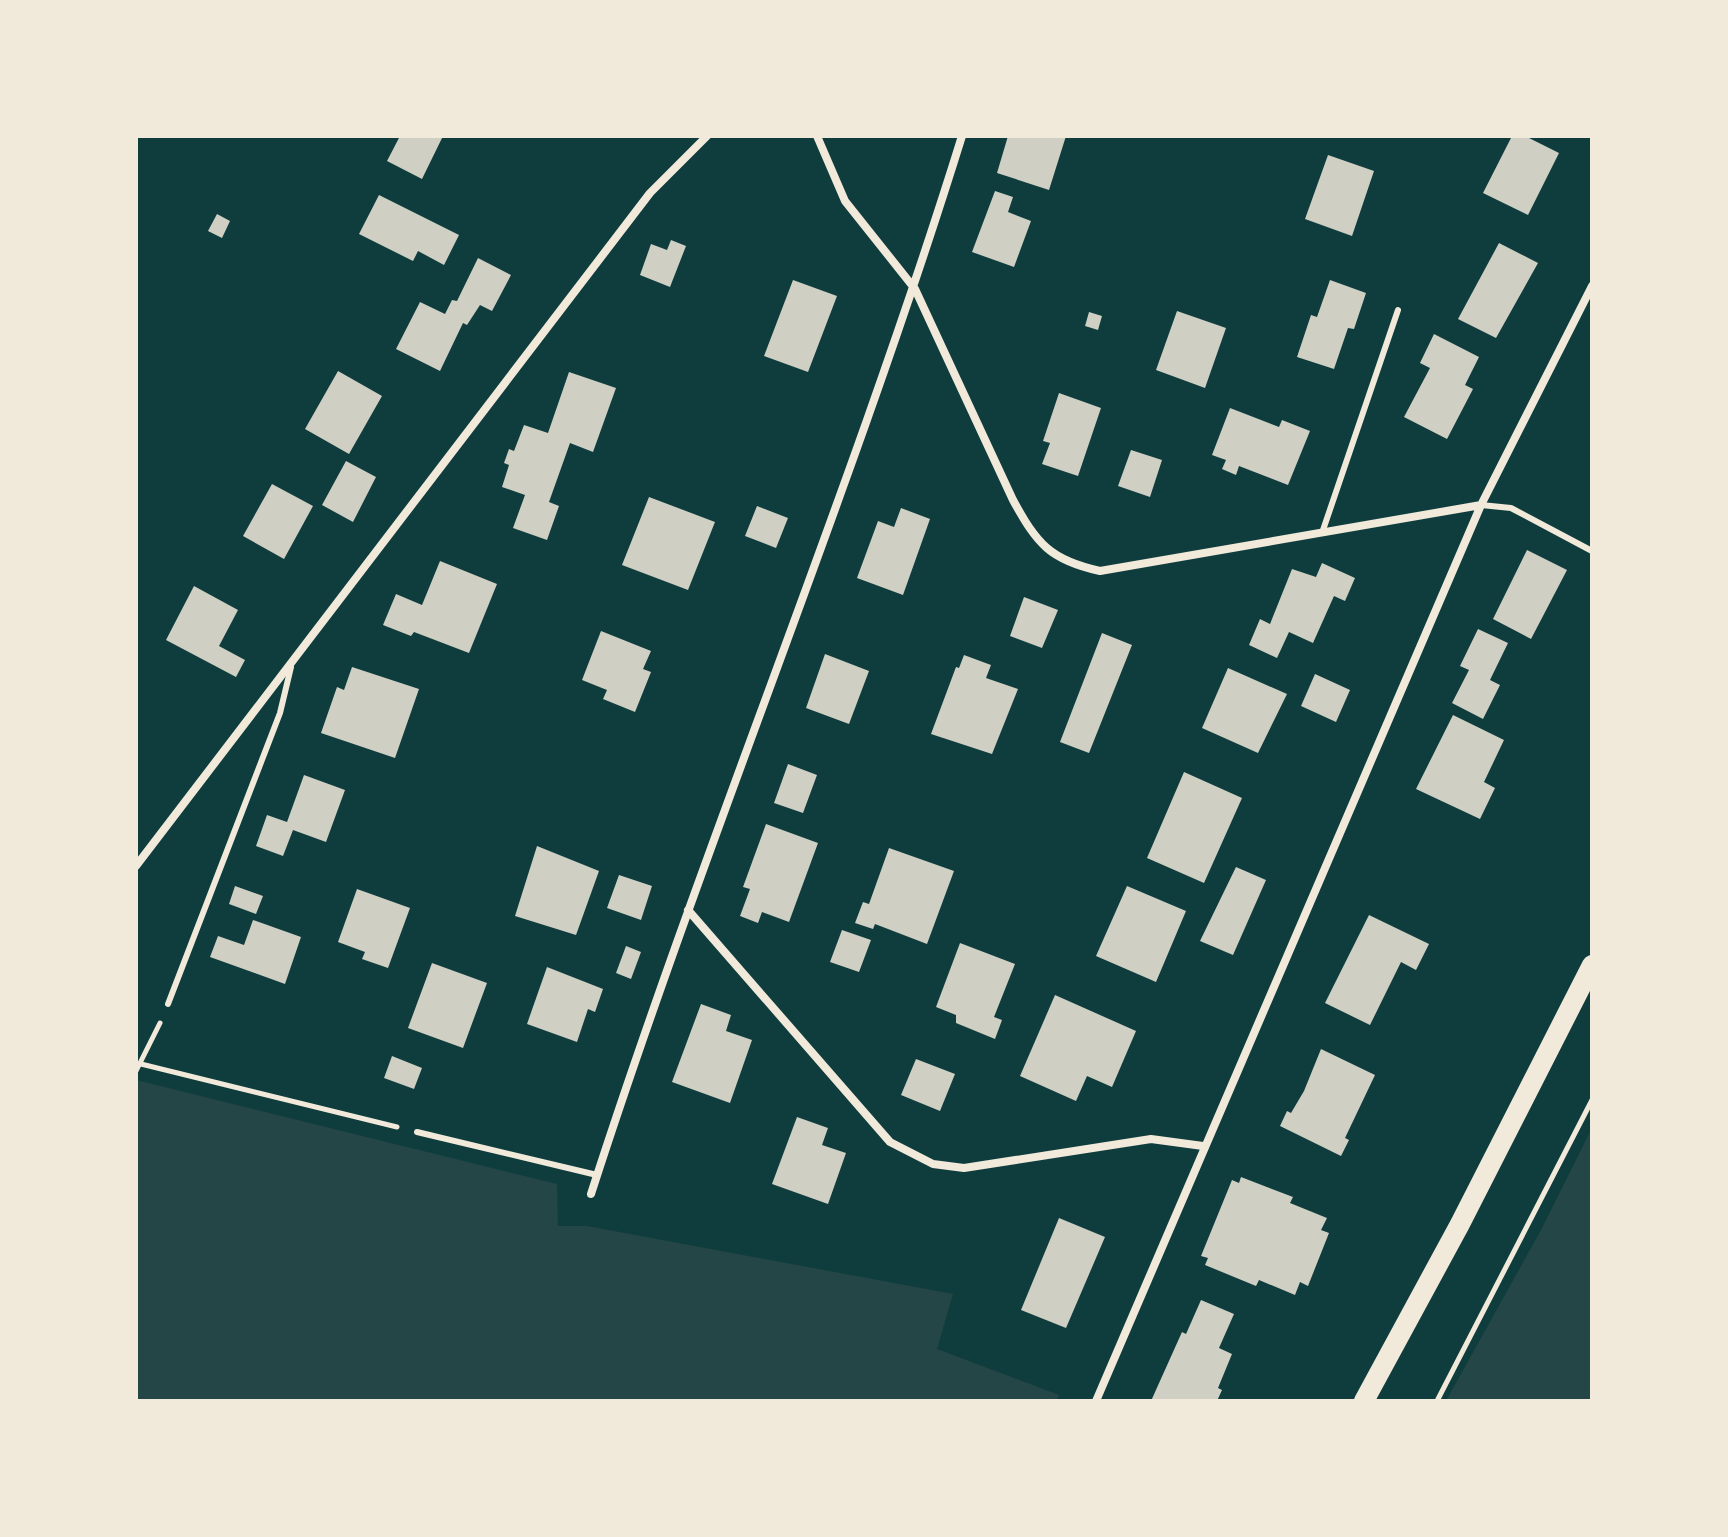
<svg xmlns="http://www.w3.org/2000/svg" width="1728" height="1537" viewBox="0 0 1728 1537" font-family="'Golos Text',sans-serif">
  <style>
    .green { fill: #244646 }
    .building { fill: #cfcfc3 }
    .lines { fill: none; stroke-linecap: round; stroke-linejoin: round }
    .path { stroke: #f1e9da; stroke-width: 5 }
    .service { stroke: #f1e9da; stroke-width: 6 }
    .minor { stroke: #f1e9da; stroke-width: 8 }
    .primary { stroke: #f1e9da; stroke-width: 20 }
  </style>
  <rect width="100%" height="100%" fill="#0f3d3e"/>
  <!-- green -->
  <path class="green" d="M136 1080 557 1184 558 1226H587L953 1294 937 1349 1059 1395 1056 1401H136Z
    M1592 1128V1401H1446L1541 1230Z"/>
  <!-- building -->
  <path class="building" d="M400 136H443L422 179 387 161Z
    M1008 136H1066L1049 190 997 173Z
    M1512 136H1525L1559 153 1528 215 1483 193Z
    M1328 155 1374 171 1352 236 1305 219Z
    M995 191 1013 197 1008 212 1031 221 1014 267 972 252Z
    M379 195 459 235 444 265 418 251 413 261 359 234Z
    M217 214 230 221 222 238 208 231Z
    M671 240 686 246 670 287 640 275 651 244 667 250Z
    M1499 243 1538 263 1496 338 1458 319Z
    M478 258 511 275 492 311 480 305 467 325 463 323 440 371 396 349 420 302 445 314 452 300 457 301Z
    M793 280 837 296 808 372 764 356Z
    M1330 280 1366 293 1354 329 1348 328 1334 369 1297 357 1311 315 1317 317Z
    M1177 311 1226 328 1205 388 1156 370Z
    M1089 312 1102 316 1098 330 1085 326Z
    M1434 334 1479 357 1465 385 1473 389 1447 439 1404 417 1430 368 1420 363Z
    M338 371 382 396 349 454 305 429Z
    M569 372 616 388 593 452 570 443 549 502 559 506 547 540 513 528 525 495 502 487 509 465 504 463 509 449 514 451 524 425 548 433Z
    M1059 393 1101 408 1078 476 1042 464 1050 443 1043 441Z
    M1230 408 1279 427 1282 420 1310 431 1288 485 1239 466 1236 475 1222 469 1226 460 1212 455Z
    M1131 450 1162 460 1150 497 1118 486Z
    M346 461 376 477 353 522 322 505Z
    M272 484 313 506 284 559 243 536Z
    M649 497 715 522 688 590 622 565Z
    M757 506 788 518 776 548 745 536Z
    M901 508 930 519 903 595 857 578 878 521 894 527Z
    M1527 550 1567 570 1531 639 1493 619Z
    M440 561 497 584 469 653 414 632 411 636 383 625 396 594 422 605Z
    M1322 563 1355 578 1345 601 1334 596 1313 643 1289 632 1277 658 1249 645 1260 619 1270 624 1292 569 1316 577Z
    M194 586 238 610 219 646 245 660 236 677 166 640Z
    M1024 597 1058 610 1042 648 1010 636Z
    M1478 629 1508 643 1490 680 1500 685 1483 719 1452 703 1469 670 1460 666Z
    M601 631 651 651 643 669 651 672 635 712 603 699 607 690 582 680Z
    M1102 633 1132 645 1089 753 1060 742Z
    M825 654 869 671 849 724 806 708Z
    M964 655 991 665 986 678 1018 689 992 754 931 734 956 667 959 668Z
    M352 667 419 689 395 758 321 733 337 687 344 690Z
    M1228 668 1287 694 1258 753 1202 728Z
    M1315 674 1350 690 1336 722 1301 706Z
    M1453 715 1504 740 1484 782 1495 788 1480 819 1416 789Z
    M788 764 817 775 803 813 774 803Z
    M1184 772 1242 798 1204 883 1147 858Z
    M304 775 345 790 326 842 293 830 283 856 256 846 267 815 287 822Z
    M766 824 818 843 789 922 762 912 758 923 740 916 750 889 743 887Z
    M537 846 599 871 576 935 515 916Z
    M889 848 954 871 927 944 875 924 873 929 855 923 863 902 869 904Z
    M1236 867 1266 880 1233 955 1200 941Z
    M619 875 652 886 641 920 607 908Z
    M235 886 263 896 256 914 229 904Z
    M1127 886 1186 911 1156 982 1096 956Z
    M357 889 410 908 388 968 362 959 365 952 338 942Z
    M1369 915 1429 944 1416 970 1401 962 1370 1025 1325 1003Z
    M253 920 301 937 285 984 210 957 218 936 244 945Z
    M842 930 871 940 859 972 830 962Z
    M960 943 1015 964 994 1017 1002 1020 995 1039 956 1023V1015L936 1007Z
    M626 946 641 952 631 979 616 973Z
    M432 963 487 983 463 1048 408 1028Z
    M547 967 603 989 595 1012 588 1009 577 1042 527 1024Z
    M1055 995 1136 1031 1112 1087 1087 1076 1076 1101 1020 1076Z
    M701 1004 731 1015 726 1031 752 1040 730 1103 672 1082Z
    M1321 1049 1375 1075 1345 1138 1349 1140 1341 1156 1280 1126 1287 1111 1291 1113 1304 1091Z
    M392 1056 422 1068 414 1089 384 1078Z
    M916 1059 955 1074 940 1111 901 1095Z
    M797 1117 828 1128 822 1145 846 1153 828 1204 772 1184Z
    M1241 1177 1293 1197 1290 1203 1327 1218 1321 1230 1329 1233 1308 1286 1300 1282 1295 1295 1259 1280 1256 1286 1205 1265 1208 1258 1201 1256 1232 1180 1239 1183Z
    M1059 1218 1105 1237 1066 1328 1021 1310Z
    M1201 1300 1234 1314 1219 1348 1232 1354 1218 1388 1222 1390 1217 1401H1151L1182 1332 1186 1334Z"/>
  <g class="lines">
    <!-- path -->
    <path class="path" d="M141 1064 397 1127
      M136 1071 160 1023
      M1437 1401 1592 1100"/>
    <!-- service -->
    <path class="service" d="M1481 505 1511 508 1592 551
      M1322 533 1398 310
      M168 1004 280 713 291 667
      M417 1132 597 1175"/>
    <!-- minor -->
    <path class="minor" d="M817 136 845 201 915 289 1013 500C1037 544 1050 560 1100 571L1481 505
      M136 866 650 193 707 136
      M688 910 890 1142 933 1164 964 1168 1151 1139 1203 1146
      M591 1194C706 838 851 493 962 136
      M1096 1401 1481 505 1592 286"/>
    <!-- primary -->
    <path class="primary" d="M1364 1401 1460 1224 1592 965"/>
  </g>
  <!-- border -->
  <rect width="1728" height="1537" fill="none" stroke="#f1e9da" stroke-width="276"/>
</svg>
